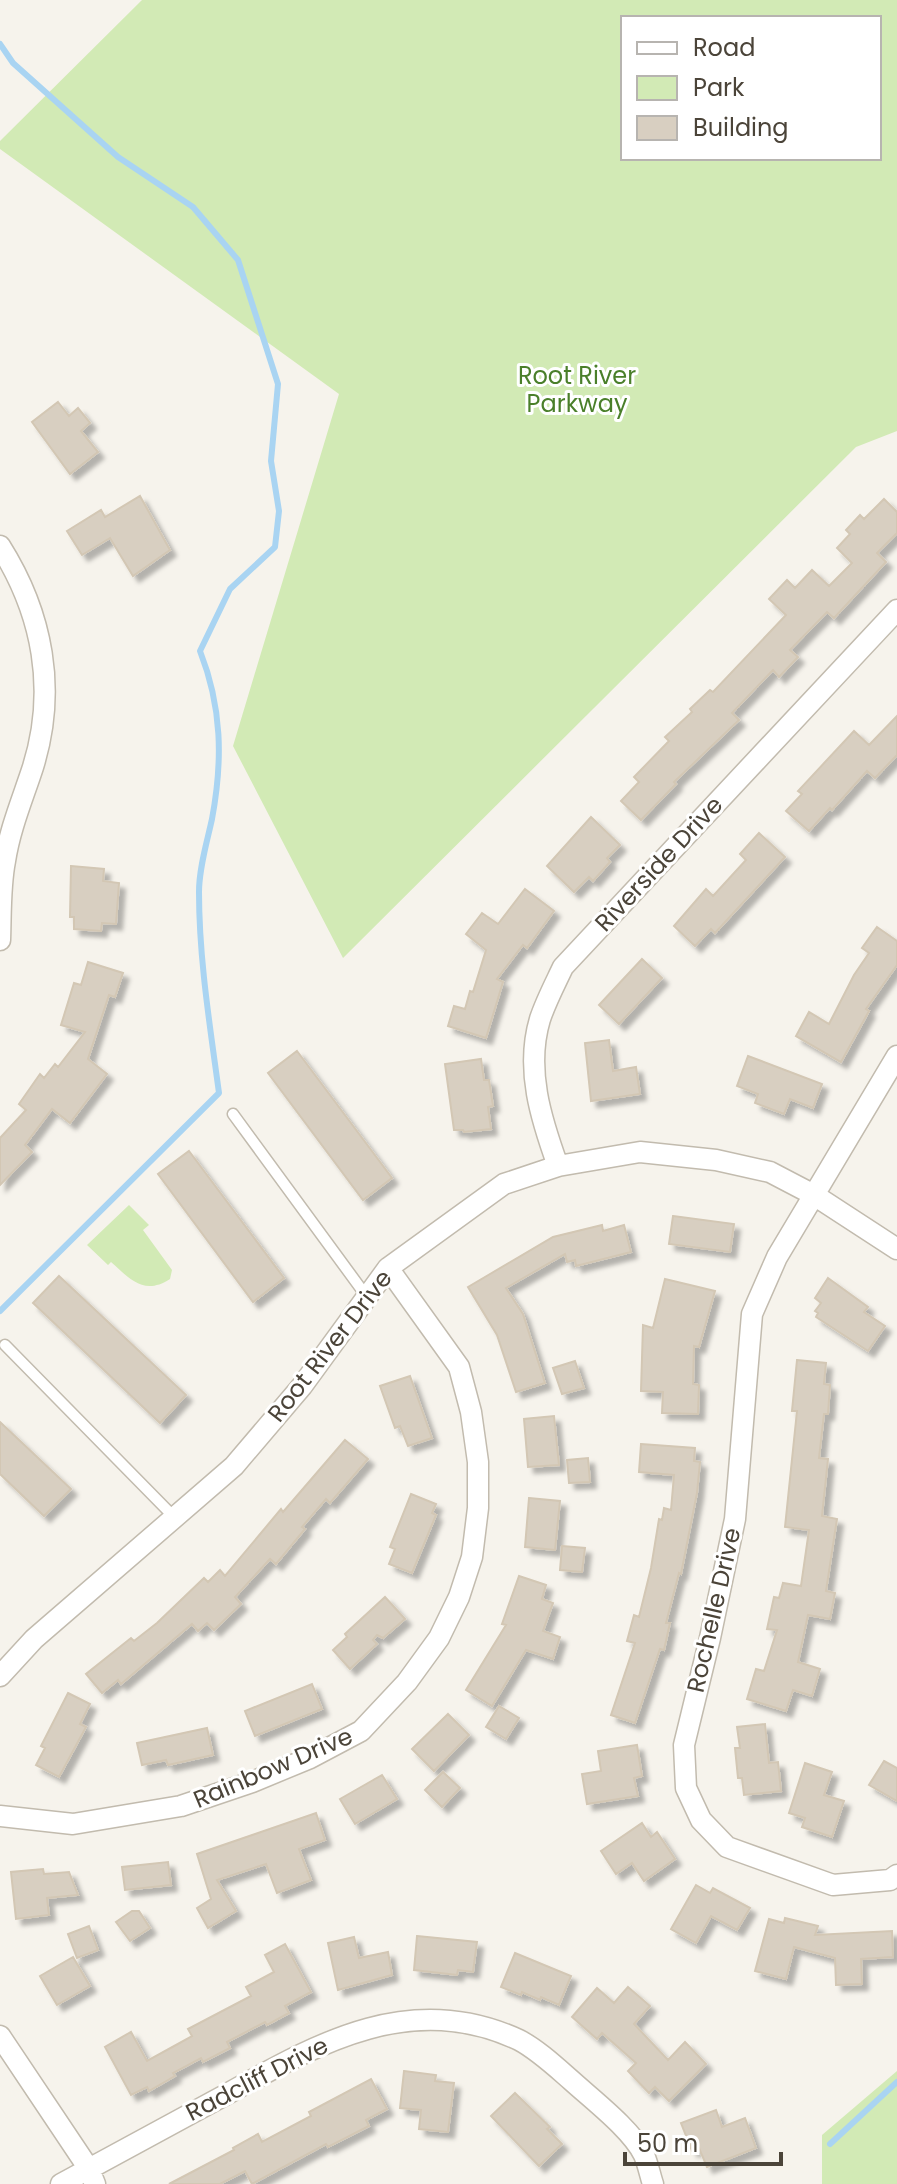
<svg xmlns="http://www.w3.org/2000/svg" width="897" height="2184" viewBox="0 0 897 2184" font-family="Poppins,sans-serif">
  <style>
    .green { fill: #d2eab5; fill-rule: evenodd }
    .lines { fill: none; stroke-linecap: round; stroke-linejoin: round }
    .stream { stroke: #a9d4f2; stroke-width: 6 }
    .building { fill: #d8cfc1; stroke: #d3c7b4; stroke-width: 2; filter: url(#shadow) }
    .service-casing { stroke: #c2bbae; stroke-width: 13 }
    .minor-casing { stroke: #c2bbae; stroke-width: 23 }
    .service { stroke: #fff; stroke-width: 10 }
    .minor { stroke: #fff; stroke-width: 20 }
    .labels { text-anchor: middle; stroke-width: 6; stroke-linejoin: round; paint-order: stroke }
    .park-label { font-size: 24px; fill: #4a7f2a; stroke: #fff }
    .street-label { font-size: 24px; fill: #4b4439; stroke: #fff }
  </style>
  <defs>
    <filter id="shadow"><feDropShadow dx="6" dy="6" stdDeviation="2" flood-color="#0004"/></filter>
  </defs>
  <rect width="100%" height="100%" fill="#f6f3ec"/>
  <!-- green -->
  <path class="green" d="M142 0H897V431L856 447 343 958 233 746 339 394 0 149V141ZM623 18H879V158H623Z
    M129 1205 149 1225 143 1230 172 1270 170 1279C144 1296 130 1279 111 1262L108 1265 87 1245Z
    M897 2071V2184H822V2135Z"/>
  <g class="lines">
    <!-- stream -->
    <path class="stream" d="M0 44 13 63 118 157 193 207 238 260 278 384 271 461 279 511 275 547 230 589 200 651C222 707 223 760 212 819 207 842 199 868 199 892 199 959 210 1026 219 1093L0 1311
      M830 2144 897 2082"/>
  </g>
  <!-- building -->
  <path class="building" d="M58 402 69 416 78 408 90 423 81 431 98 452 70 474 32 422Z
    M140 496 170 550 133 576 110 538 82 555 67 531 101 510 105 517Z
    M884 499 897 512V533L877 553 886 562 834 618 827 612 790 650 798 657 779 677 773 670 732 713 739 720 674 782 676 784 641 820 621 801 639 782 634 777 669 741 665 737 692 712 690 709 710 690 713 692 786 615 769 599 787 580 795 588 812 570 829 586 852 563 837 548 850 534 846 530 860 515 864 519Z
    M897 716V755L875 778 867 771 832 810 830 808 809 831 786 811 802 794 798 791 854 731 869 745Z
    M591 817 620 845 607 858 610 862 593 881 589 877 574 892 547 866Z
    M759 833 785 857 715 933 711 929 695 946 674 926 706 889 713 896 746 860 740 854Z
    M71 866 104 869 103 881 119 883 116 924 102 923 101 931 74 929V917H70Z
    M525 889 554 911 527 948 523 945 497 979 503 982 486 1038 448 1026 454 1006 465 1009 470 991 473 992 486 950 466 934 482 913 498 924Z
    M877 927 897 941V965L866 1009 869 1011 841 1062 796 1036 809 1012 829 1024 854 975 869 953 862 948Z
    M642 959 662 978 619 1024 599 1005Z
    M88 962 123 973 115 997 109 995 88 1059 107 1074 70 1123 52 1109 25 1145 32 1152 0 1185V1138L26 1110 19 1104 40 1074 44 1078 55 1064 58 1067 85 1032 61 1025 74 983 81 985Z
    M609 1040 613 1071 636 1067 640 1094 591 1101 585 1043Z
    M297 1051 392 1178 363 1200 268 1073Z
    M748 1056 822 1084 813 1108 790 1099 784 1114 755 1103 758 1094 737 1086Z
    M481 1059 484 1080H489L493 1106 488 1107 491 1129 464 1132 463 1130H454L445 1064Z
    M189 1151 284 1278 253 1302 158 1174Z
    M673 1216 734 1224 730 1252 669 1244Z
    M602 1225 603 1231 624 1225 631 1252 576 1266 575 1260 567 1262 565 1254 506 1288 523 1314 545 1383 516 1392 497 1335 468 1287 553 1237Z
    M59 1276 186 1395 160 1423 33 1303Z
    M828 1278 868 1307 864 1312 885 1326 868 1351 816 1317 818 1313 815 1311 821 1303 815 1298Z
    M665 1279 715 1291 699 1347 694 1346 693 1384 699 1385 698 1414 662 1413 663 1392 641 1391 643 1325 653 1328Z
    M797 1360 826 1363 824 1384 830 1385 828 1414H824L819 1458 828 1459 822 1516 837 1519 826 1591 835 1593 830 1619 808 1615 798 1662 820 1669 812 1696 793 1690 786 1711 747 1699 756 1669 764 1671 777 1630 767 1629 774 1597 779 1598 783 1583 801 1586 809 1530 785 1527 797 1411H792Z
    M575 1361 584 1388 562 1394 553 1368Z
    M410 1376 432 1438 408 1446 400 1426 395 1428 380 1386Z
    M554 1416 559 1465 528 1467 524 1419Z
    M0 1422 71 1489 44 1516 0 1474Z
    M345 1440 368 1459 330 1503 326 1499 302 1527 305 1529 276 1564 270 1559 235 1597 241 1604 214 1630 207 1623 198 1631 192 1624 121 1684 118 1680 102 1693 86 1674 131 1638 134 1641 157 1623 204 1578 208 1582 220 1570 225 1576 281 1509 283 1512Z
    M641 1444 695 1448 694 1461 700 1462 697 1493 681 1574 679 1573 666 1623H670L664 1650 660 1649 635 1723 611 1715 635 1643 627 1641 634 1615 639 1617 651 1568 659 1519 662 1520 664 1508 671 1510 674 1475 639 1472Z
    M588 1458 590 1482 569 1483 567 1460Z
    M411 1494 436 1504 432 1513 436 1515 412 1573 389 1564 395 1549 390 1547Z
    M529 1498 560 1501 555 1550 525 1547Z
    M562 1546 585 1548 582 1572 560 1570Z
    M519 1576 546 1585 542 1599 553 1603 543 1631 560 1637 553 1659 526 1650 492 1706 466 1690 506 1625 502 1624Z
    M385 1597 405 1619 383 1638 377 1635 373 1640 377 1644 350 1669 333 1650 347 1637 345 1634Z
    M312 1684 322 1709 255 1736 245 1711Z
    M68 1693 90 1704 80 1724 86 1727 59 1777 36 1765 45 1748 41 1746Z
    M499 1706 519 1718 506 1739 486 1727Z
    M448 1714 469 1735 434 1771 412 1749Z
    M765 1724 769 1763 778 1762 781 1791 744 1795 742 1778H738L735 1748H740L737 1727Z
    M207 1728 213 1755 168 1765 166 1760 142 1765 137 1743Z
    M637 1745 642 1776 634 1778 638 1796 587 1804 582 1774 601 1771 598 1751Z
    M884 1761 897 1768V1801L869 1785Z
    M805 1763 832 1772 824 1795 844 1801 832 1837 802 1827 805 1818 789 1813Z
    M443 1772 460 1788 442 1807 425 1790Z
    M382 1775 397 1799 355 1824 340 1799Z
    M316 1813 325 1840 299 1849 311 1880 277 1893 266 1864 217 1880 236 1911 208 1928 197 1908 211 1899 197 1854Z
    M642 1823 651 1837 657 1832 675 1859 644 1881 632 1863 616 1874 601 1851Z
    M168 1862 171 1885 125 1890 122 1867Z
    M43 1869 44 1874 69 1872 78 1895 47 1898 49 1915 16 1919 11 1872Z
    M696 1885 710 1893 713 1888 750 1908 737 1930 711 1916 696 1943 671 1929Z
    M132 1911H139L150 1928 130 1941 116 1922Z
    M785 1918 818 1926 815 1935 892 1931 893 1957 861 1959 862 1984 836 1985 835 1958 794 1947 786 1979 755 1971 769 1919 784 1923Z
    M89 1926 98 1950 77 1958 68 1934Z
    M417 1936 477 1942 473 1972 458 1970 457 1975 414 1970Z
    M354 1937 359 1958 388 1952 392 1975 338 1990 328 1943Z
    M285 1944 311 1992 285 2006 289 2013 267 2025 265 2022 227 2042 230 2048 203 2062 201 2058 173 2073 175 2076 149 2091 147 2087 131 2095 105 2047 131 2032 147 2061 176 2045 192 2036 188 2029 251 1996 246 1987 274 1972 265 1955Z
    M515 1953 571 1976 559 2005 541 1997 540 2000 522 1992 521 1995 501 1987Z
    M73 1957 90 1986 57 2005 40 1976Z
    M628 1987 650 2006 634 2024 668 2060 685 2042 706 2064 669 2101 655 2087 649 2093 628 2071 636 2063 602 2033 597 2039 572 2017 597 1988 614 2003Z
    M404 2071 436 2075 435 2081 454 2083 448 2132 419 2129 421 2110 400 2108Z
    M371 2079 387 2109 366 2120 369 2126 328 2147 326 2144 252 2184 245 2171 220 2184H169L234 2150 233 2148 258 2134 262 2142 311 2116 309 2112Z
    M515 2093 550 2127 547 2129 562 2144 539 2166 491 2116Z
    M716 2110 722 2127 745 2118 756 2148 707 2167 699 2148 692 2151 681 2123Z"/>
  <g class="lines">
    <defs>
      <path id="service" d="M233 1114 367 1297
        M5 1345 176 1519"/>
      <path id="minor" d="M0 546C43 614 57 690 33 767 23 798 10 828 5 861 0 886 1 914 0 940
        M897 1056 777 1257 752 1314 735 1519 710 1638 684 1745 686 1788 701 1820 727 1847 833 1885 890 1880 897 1875
        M558 1166C541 1119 525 1069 540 1019 546 1001 555 984 563 967L897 610
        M0 1676 34 1639 234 1466 302 1386 388 1268 504 1184 558 1166 640 1152 716 1160 770 1172 814 1195 897 1249
        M0 1816 73 1824 181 1806 252 1782 310 1758 361 1731 407 1682 439 1638 459 1597 472 1557 478 1508V1462L471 1412 459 1367 388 1268
        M0 2036 89 2169 95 2184
        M61 2184C116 2154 171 2124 227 2094 320 2042 412 1990 519 2040 538 2050 556 2067 572 2081 593 2100 632 2130 644 2155 648 2164 650 2175 653 2184"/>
    </defs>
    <!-- service casing -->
    <use href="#service" class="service-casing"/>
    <!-- minor casing -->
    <use href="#minor" class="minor-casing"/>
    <!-- service -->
    <use href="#service" class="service"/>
    <!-- minor -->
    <use href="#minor" class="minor"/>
  </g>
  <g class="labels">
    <!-- park labels -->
    <g class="park-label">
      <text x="577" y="384">Root River<tspan x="577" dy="28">Parkway</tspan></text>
    </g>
    <!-- street labels -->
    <g class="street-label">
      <text transform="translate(659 864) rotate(-47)" y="8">Riverside Drive</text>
      <text transform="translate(330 1346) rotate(-52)" y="8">Root River Drive</text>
      <text transform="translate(714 1610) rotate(-77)" y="8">Rochelle Drive</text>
      <text transform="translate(273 1768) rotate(-23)" y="8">Rainbow Drive</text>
      <text transform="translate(257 2079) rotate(-27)" y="8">Radcliff Drive</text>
    </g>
  </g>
  <!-- legend -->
  <rect x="621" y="16" width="260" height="144" fill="#ffffff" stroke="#b7b4b0" stroke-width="2"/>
  <rect x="637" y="42" width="40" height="12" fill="#ffffff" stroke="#b7b4b0" stroke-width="2"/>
  <text x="693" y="56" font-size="24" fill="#4b4439">Road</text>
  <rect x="637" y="76" width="40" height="24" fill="#d2eab5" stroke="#b7b4b0" stroke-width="2"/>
  <text x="693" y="96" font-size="24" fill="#4b4439">Park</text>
  <rect x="637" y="116" width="40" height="24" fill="#d8cfc1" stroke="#b7b4b0" stroke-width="2"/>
  <text x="693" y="136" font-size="24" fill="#4b4439">Building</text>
  <!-- scale -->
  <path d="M625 2152v12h156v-12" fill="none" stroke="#4b4439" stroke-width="4"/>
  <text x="637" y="2152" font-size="24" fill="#4b4439" stroke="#ffffff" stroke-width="6" paint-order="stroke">50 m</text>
</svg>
